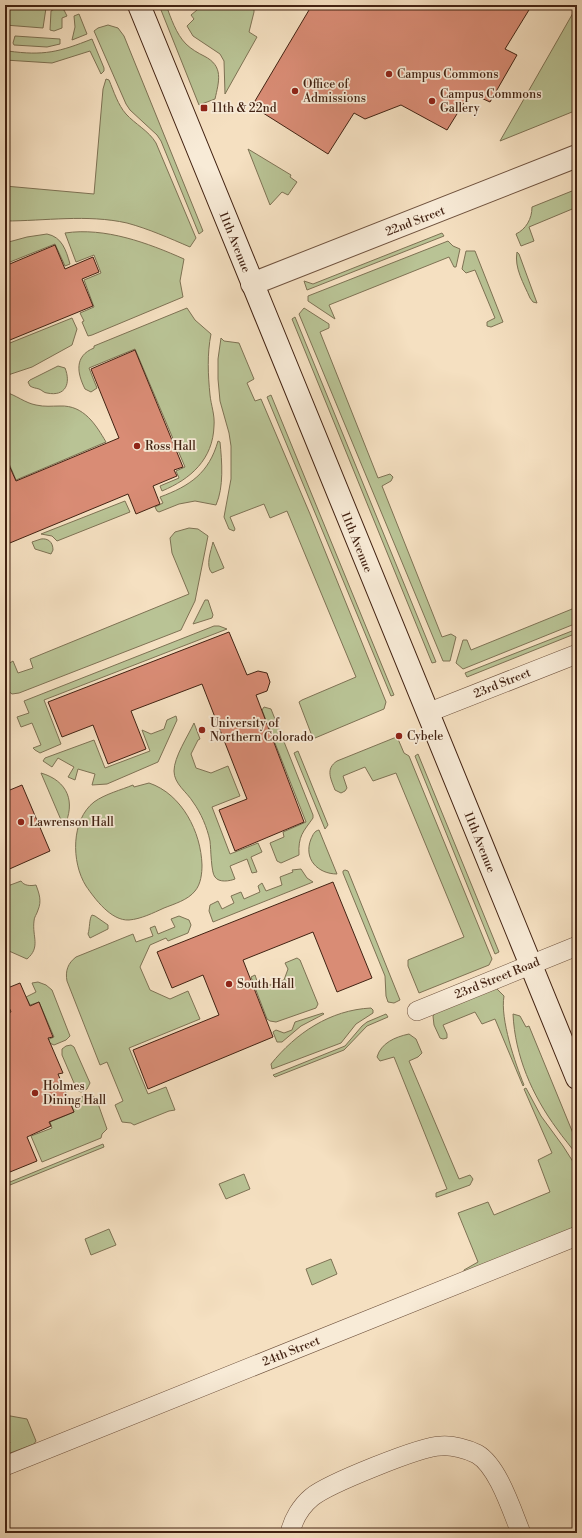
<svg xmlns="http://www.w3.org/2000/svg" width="582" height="1538" viewBox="0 0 582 1538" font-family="'Libre Bodoni',serif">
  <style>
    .green { fill: #b9c395; stroke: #7e7254 }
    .building { fill: #d98c75; stroke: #422212 }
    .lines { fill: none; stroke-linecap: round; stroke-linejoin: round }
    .minor-casing { stroke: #6f523e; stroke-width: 20 }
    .tertiary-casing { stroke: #6f523e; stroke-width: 24 }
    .secondary-casing { stroke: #422212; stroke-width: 24 }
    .minor { stroke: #f8ebd7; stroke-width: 19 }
    .tertiary { stroke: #f8ebd7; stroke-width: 22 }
    .secondary { stroke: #f8ebd7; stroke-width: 22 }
    .poi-dot { fill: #8f2418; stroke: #f8ebd7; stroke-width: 1.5 }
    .labels { text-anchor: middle; stroke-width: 3.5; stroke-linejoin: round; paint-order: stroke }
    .poi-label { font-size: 12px; fill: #422212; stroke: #f8ebd7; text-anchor: start }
    .street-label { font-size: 12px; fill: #422212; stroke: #f8ebd7 }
  </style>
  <rect width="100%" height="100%" fill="#f5e0c1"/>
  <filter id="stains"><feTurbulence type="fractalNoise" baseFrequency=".005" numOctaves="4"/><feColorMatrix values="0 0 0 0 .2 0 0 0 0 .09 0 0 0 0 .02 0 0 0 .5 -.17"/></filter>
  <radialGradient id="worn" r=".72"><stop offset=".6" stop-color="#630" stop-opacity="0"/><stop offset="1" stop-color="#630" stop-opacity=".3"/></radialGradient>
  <!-- green -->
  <path class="green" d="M5 5H49L46 8 43 28 5 25Z
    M159 5H166C171 18 176 34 186 44 191 49 198 53 204 56 224 66 219 81 215 99L199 105Z
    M201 5H254V12L249 32 257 37 225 94 224 61 220 54 193 36 187 26 194 19 191 15 197 10Z
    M577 6V110L500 141Z
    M58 7 64 10 67 16 62 18V28L54 31 50 30 51 11Z
    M79 14 87 34 72 40 75 27 74 16Z
    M108 25 118 28 124 36 203 231 199 234 161 141 157 135 130 110 126 104 94 31 98 28Z
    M15 36 60 39V44L47 47 14 45 13 43Z
    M92 39 104 68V71L101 74 90 51 52 63 5 60V44L8 51C44 56 59 52 92 39Z
    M106 79 109 80C114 92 118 105 126 114 135 124 149 131 156 143L196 238 190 247C169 238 149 229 127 223 87 214 45 221 5 221V186L94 194 103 89Z
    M248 149 291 175 290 177 297 182 288 195 282 192 270 205Z
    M577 189V207L529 227 534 241 521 246 516 234C526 229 532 219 532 207Z
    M65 233C105 227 148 243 184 259L180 281 183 297 92 335 88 336 82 322 84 321 80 313 94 307 84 280 101 273 94 255 76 262Z
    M442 233 444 236 307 290 304 281 313 284Z
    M47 234C62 237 66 250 70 264L65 266 55 244 5 264V243L27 237Z
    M448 241 453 246 460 249 456 267H454L449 257 329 305 335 319 308 301V296Z
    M466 251H475L503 322 491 327 487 326V322L495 318 475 270 466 273 462 269Z
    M517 252 519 254 537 303 533 302 530 298C524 284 514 268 517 252Z
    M187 308 195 320 211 334C207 354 208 375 210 395 211 405 215 415 214 426 213 459 191 479 162 491L160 486 179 478 176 471 185 467 135 349 89 368 97 388 91 392 85 389C77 373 74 356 94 348V346Z
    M304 308 329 324V328L320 332 378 478 390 474 393 477 391 481 382 486 442 637 451 634 456 637 450 661H443L299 314Z
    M295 317 436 662 432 663 292 319Z
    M72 318 77 329 72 345 32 367 5 376V345Z
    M221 338 224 341 239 343 254 379 247 383 255 401 261 399 310 514 386 702 384 709 315 738 312 736 299 702 302 700 356 677 287 511 270 518 264 504 230 517 235 529 234 531 229 529 224 517 231 479V446L229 433 220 401 218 379V359Z
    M58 366 65 368C71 383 66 397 47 393 44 393 42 390 39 389 36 388 33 388 30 386L28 382 30 380Z
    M5 392C16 395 25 403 36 405 45 407 51 406 60 406 84 405 96 425 106 442L16 480 5 454Z
    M271 395 394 695 391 696 267 397Z
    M218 441 220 442C222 462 224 487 216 505L195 501 179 504 159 512 157 511 155 507 163 503 160 497C190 486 209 473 218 441Z
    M125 501 130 512 57 541 52 536 41 534Z
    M189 528 198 529 208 536 195 601 181 630 19 693 12 694C2 688 5 676 5 666L13 661 18 673 33 668 30 659 189 594 172 553 170 538 175 532Z
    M41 539C48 538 53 542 53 550L51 554 35 549 32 542Z
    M213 542 224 568 212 573C205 566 211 551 213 542Z
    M205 600H208L213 615 212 618 193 624Z
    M577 607V623L463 669 456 663 463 640H467L471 650Z
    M214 626H219L227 629 44 700 61 744 40 753 35 750 33 748 41 745 32 723 21 727 17 717 29 713 24 701Z
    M577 629V633L467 677 465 673Z
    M264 707 271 709 313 815V818C303 832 298 836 299 855L281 863 277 861 270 843 284 837 283 832 306 822 262 710Z
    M176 716 177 720 158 762 107 784 92 785 95 774 78 769 75 780 68 777 74 767 58 758 52 767 43 761 45 758 94 740 105 768 150 751 142 730 151 734 164 729 167 720Z
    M194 723 200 739 198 740 191 754 196 768 211 773 228 766 240 796 212 807 230 854 258 843 262 852 251 857 257 872 252 873 247 859 230 866 235 879C230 881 219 883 215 877 211 873 211 849 210 841 207 827 201 813 193 802 187 792 174 784 174 771 174 757 188 736 194 723Z
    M399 736 398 739 404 753 409 756 492 959 489 965 419 993 408 966V960L464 937 396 773 373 781 365 767 343 776 347 788 345 791 341 793 335 790C331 779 325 769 337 761Z
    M298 751 328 825 325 829 294 753Z
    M418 754 499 952 495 954 415 756Z
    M41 773C68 781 76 802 64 827Z
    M149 783C182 794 201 832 202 865 202 873 201 884 195 891 188 900 174 904 164 908 153 913 141 919 129 920 111 921 95 899 86 886 71 862 71 820 94 802 105 794 121 790 133 785L134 787Z
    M319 830 337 874C318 874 303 859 311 839 313 835 314 831 319 830Z
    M301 869 307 878 313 882 213 922 209 911 210 905 218 901 222 909 234 903 231 896 241 892 244 899 260 892 258 886 262 883 266 891 282 885 280 877 293 872 292 870Z
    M345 870 348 871 400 1000 394 1003 388 1002 386 996 385 976 343 873V871Z
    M21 881C24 886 31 886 36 885 39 893 42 901 38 910 37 914 34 917 34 921 32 937 41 947 27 959L9 951 7 955H5V887Z
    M92 915 95 916 108 925V929L90 938 88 934C90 928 89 919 92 915Z
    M179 916 189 920 191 925 188 933 168 941 166 938 150 945 140 967 150 990 170 999 188 991 200 1019 129 1048 148 1094 166 1087 175 1110 169 1111 134 1125 131 1123 122 1122 115 1105 123 1101 107 1062 100 1065 67 981C65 971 68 963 76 957L133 934 136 942 153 936 150 928 155 926 158 934 175 927 171 919Z
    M297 958 300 960 318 1004 316 1008 276 1022 270 1021 267 1019 251 977 255 975 257 981 270 985 284 980 288 969 285 963Z
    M38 982 46 985 52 990 70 1036 66 1040 54 1045 45 1041 54 1037 39 1002 30 1005 26 997 36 992 32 983Z
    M495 987 504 996C500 1019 515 1063 524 1085L523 1086 495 1019 482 1024 475 1012 443 1025 447 1034V1038L443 1039 440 1038 434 1025 433 1016 436 1012Z
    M371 1008 373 1010V1013L356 1024 341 1043 272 1069 271 1064C296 1033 330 1010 371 1008Z
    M323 1013 324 1014 301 1026 282 1042H277L273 1032 276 1030 284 1033 292 1030 295 1022Z
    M386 1014 388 1017 367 1026 344 1050 275 1077 273 1075 345 1046 362 1026 367 1022Z
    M513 1014 520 1016 526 1027 529 1026 577 1143V1156C571 1146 563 1138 557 1129 532 1095 515 1056 513 1014Z
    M409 1034 416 1039 422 1053 418 1057 409 1061 459 1179 470 1175 473 1179 470 1185 437 1197H436V1193L447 1189 394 1057 380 1061 377 1057C381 1043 395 1037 409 1034Z
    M71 1045 74 1047 90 1083 87 1089 81 1092 77 1090 62 1055V1049L66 1046Z
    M526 1088 541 1116 563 1146 577 1168V1228L464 1273V1270L478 1262 458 1213 488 1202 494 1215 550 1192 538 1160 552 1153 524 1089Z
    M89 1094 96 1098 107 1129 102 1134 101 1138 42 1162 31 1136 52 1128 50 1122 74 1112 70 1102Z
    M103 1144 104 1147 5 1187V1184Z
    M244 1174 250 1189 226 1199 219 1184Z
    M109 1229 116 1245 91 1255 85 1239Z
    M331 1259 337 1274 312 1285 306 1269Z
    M5 1415 27 1419 36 1441 34 1444 5 1455V1446L10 1443 5 1430Z"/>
  <!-- building -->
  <path class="building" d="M312 5H532L505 49 517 55 490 102 470 93 447 130 401 105 365 119 354 113 328 154 252 106Z
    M55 245 65 269 93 257 99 272 82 279 93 306 5 342V266Z
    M135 350 183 467 174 470 177 476 153 486 160 504 136 514 128 494 5 545V456L16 481 119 438 91 369Z
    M229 632 247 675 258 671 267 673 270 682 267 691 256 695 304 822 235 851 219 810 247 799 202 684 131 711 146 749 108 764 93 725 62 737 48 702Z
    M22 785 50 851 5 871V792Z
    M333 882 372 978 337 992 313 932 243 960 273 1037 148 1089 133 1050 219 1015 203 975 172 988 157 952Z
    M20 983 30 1006 39 1002 53 1037 48 1038 63 1073 58 1074 74 1112 49 1122 51 1126 27 1137 37 1161 5 1174V1014L11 1012 5 998V989Z"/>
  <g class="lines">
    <defs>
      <path id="minor" d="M427 713 577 654
        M417 1011 577 946
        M5 1466 577 1236
        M290 1533C293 1520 301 1506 312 1497 328 1484 421 1446 441 1446 452 1445 467 1449 477 1454 498 1466 512 1511 521 1533"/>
      <path id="tertiary" d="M252 284 577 156"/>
      <path id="secondary" d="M139 5 577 1078"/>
    </defs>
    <!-- minor casing -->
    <use href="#minor" class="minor-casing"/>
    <!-- tertiary casing -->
    <use href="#tertiary" class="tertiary-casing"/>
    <!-- secondary casing -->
    <use href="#secondary" class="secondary-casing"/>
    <!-- minor -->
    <use href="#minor" class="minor"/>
    <!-- tertiary -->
    <use href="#tertiary" class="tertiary"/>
    <!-- secondary -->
    <use href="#secondary" class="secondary"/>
  </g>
  <!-- markers -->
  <g class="poi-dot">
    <circle cx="389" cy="74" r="4"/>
    <circle cx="295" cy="91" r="4"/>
    <circle cx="432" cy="101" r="4"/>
    <rect x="200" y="104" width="8" height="8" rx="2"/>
    <circle cx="137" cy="446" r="4"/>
    <circle cx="202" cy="730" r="4"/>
    <circle cx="399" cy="736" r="4"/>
    <circle cx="21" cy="822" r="4"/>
    <circle cx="229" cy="984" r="4"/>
    <circle cx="35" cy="1093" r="4"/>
  </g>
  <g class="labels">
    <!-- poi labels -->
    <g class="poi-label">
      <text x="397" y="78">Campus Commons</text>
      <text x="303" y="88">Office of<tspan x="303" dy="14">Admissions</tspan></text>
      <text x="440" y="98">Campus Commons<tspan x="440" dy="14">Gallery</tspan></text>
      <text x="212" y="112">11th &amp; 22nd</text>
      <text x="145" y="450">Ross Hall</text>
      <text x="210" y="727">University of<tspan x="210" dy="14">Northern Colorado</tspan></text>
      <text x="407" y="740">Cybele</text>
      <text x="29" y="826">Lawrenson Hall</text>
      <text x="237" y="988">South Hall</text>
      <text x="43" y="1090">Holmes<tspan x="43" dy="14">Dining Hall</tspan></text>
    </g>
    <!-- street labels -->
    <g class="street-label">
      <text transform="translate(415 221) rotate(-21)" y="4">22nd Street</text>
      <text transform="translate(235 242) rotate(68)" y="4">11th Avenue</text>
      <text transform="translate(357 542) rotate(68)" y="4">11th Avenue</text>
      <text transform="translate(502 683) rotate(-22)" y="4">23rd Street</text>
      <text transform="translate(480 842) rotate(68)" y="4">11th Avenue</text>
      <text transform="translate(497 978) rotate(-22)" y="4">23rd Street Road</text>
      <text transform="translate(291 1351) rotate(-22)" y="4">24th Street</text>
    </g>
  </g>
  <!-- margin -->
  <rect width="582" height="1538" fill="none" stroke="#f5e0c1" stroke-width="20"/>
  <rect x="6" y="6" width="570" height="1526" fill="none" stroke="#422212" stroke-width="2"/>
  <rect x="10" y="10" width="562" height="1518" fill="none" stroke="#422212"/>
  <rect width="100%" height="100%" filter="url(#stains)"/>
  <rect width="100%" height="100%" fill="url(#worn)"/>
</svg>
